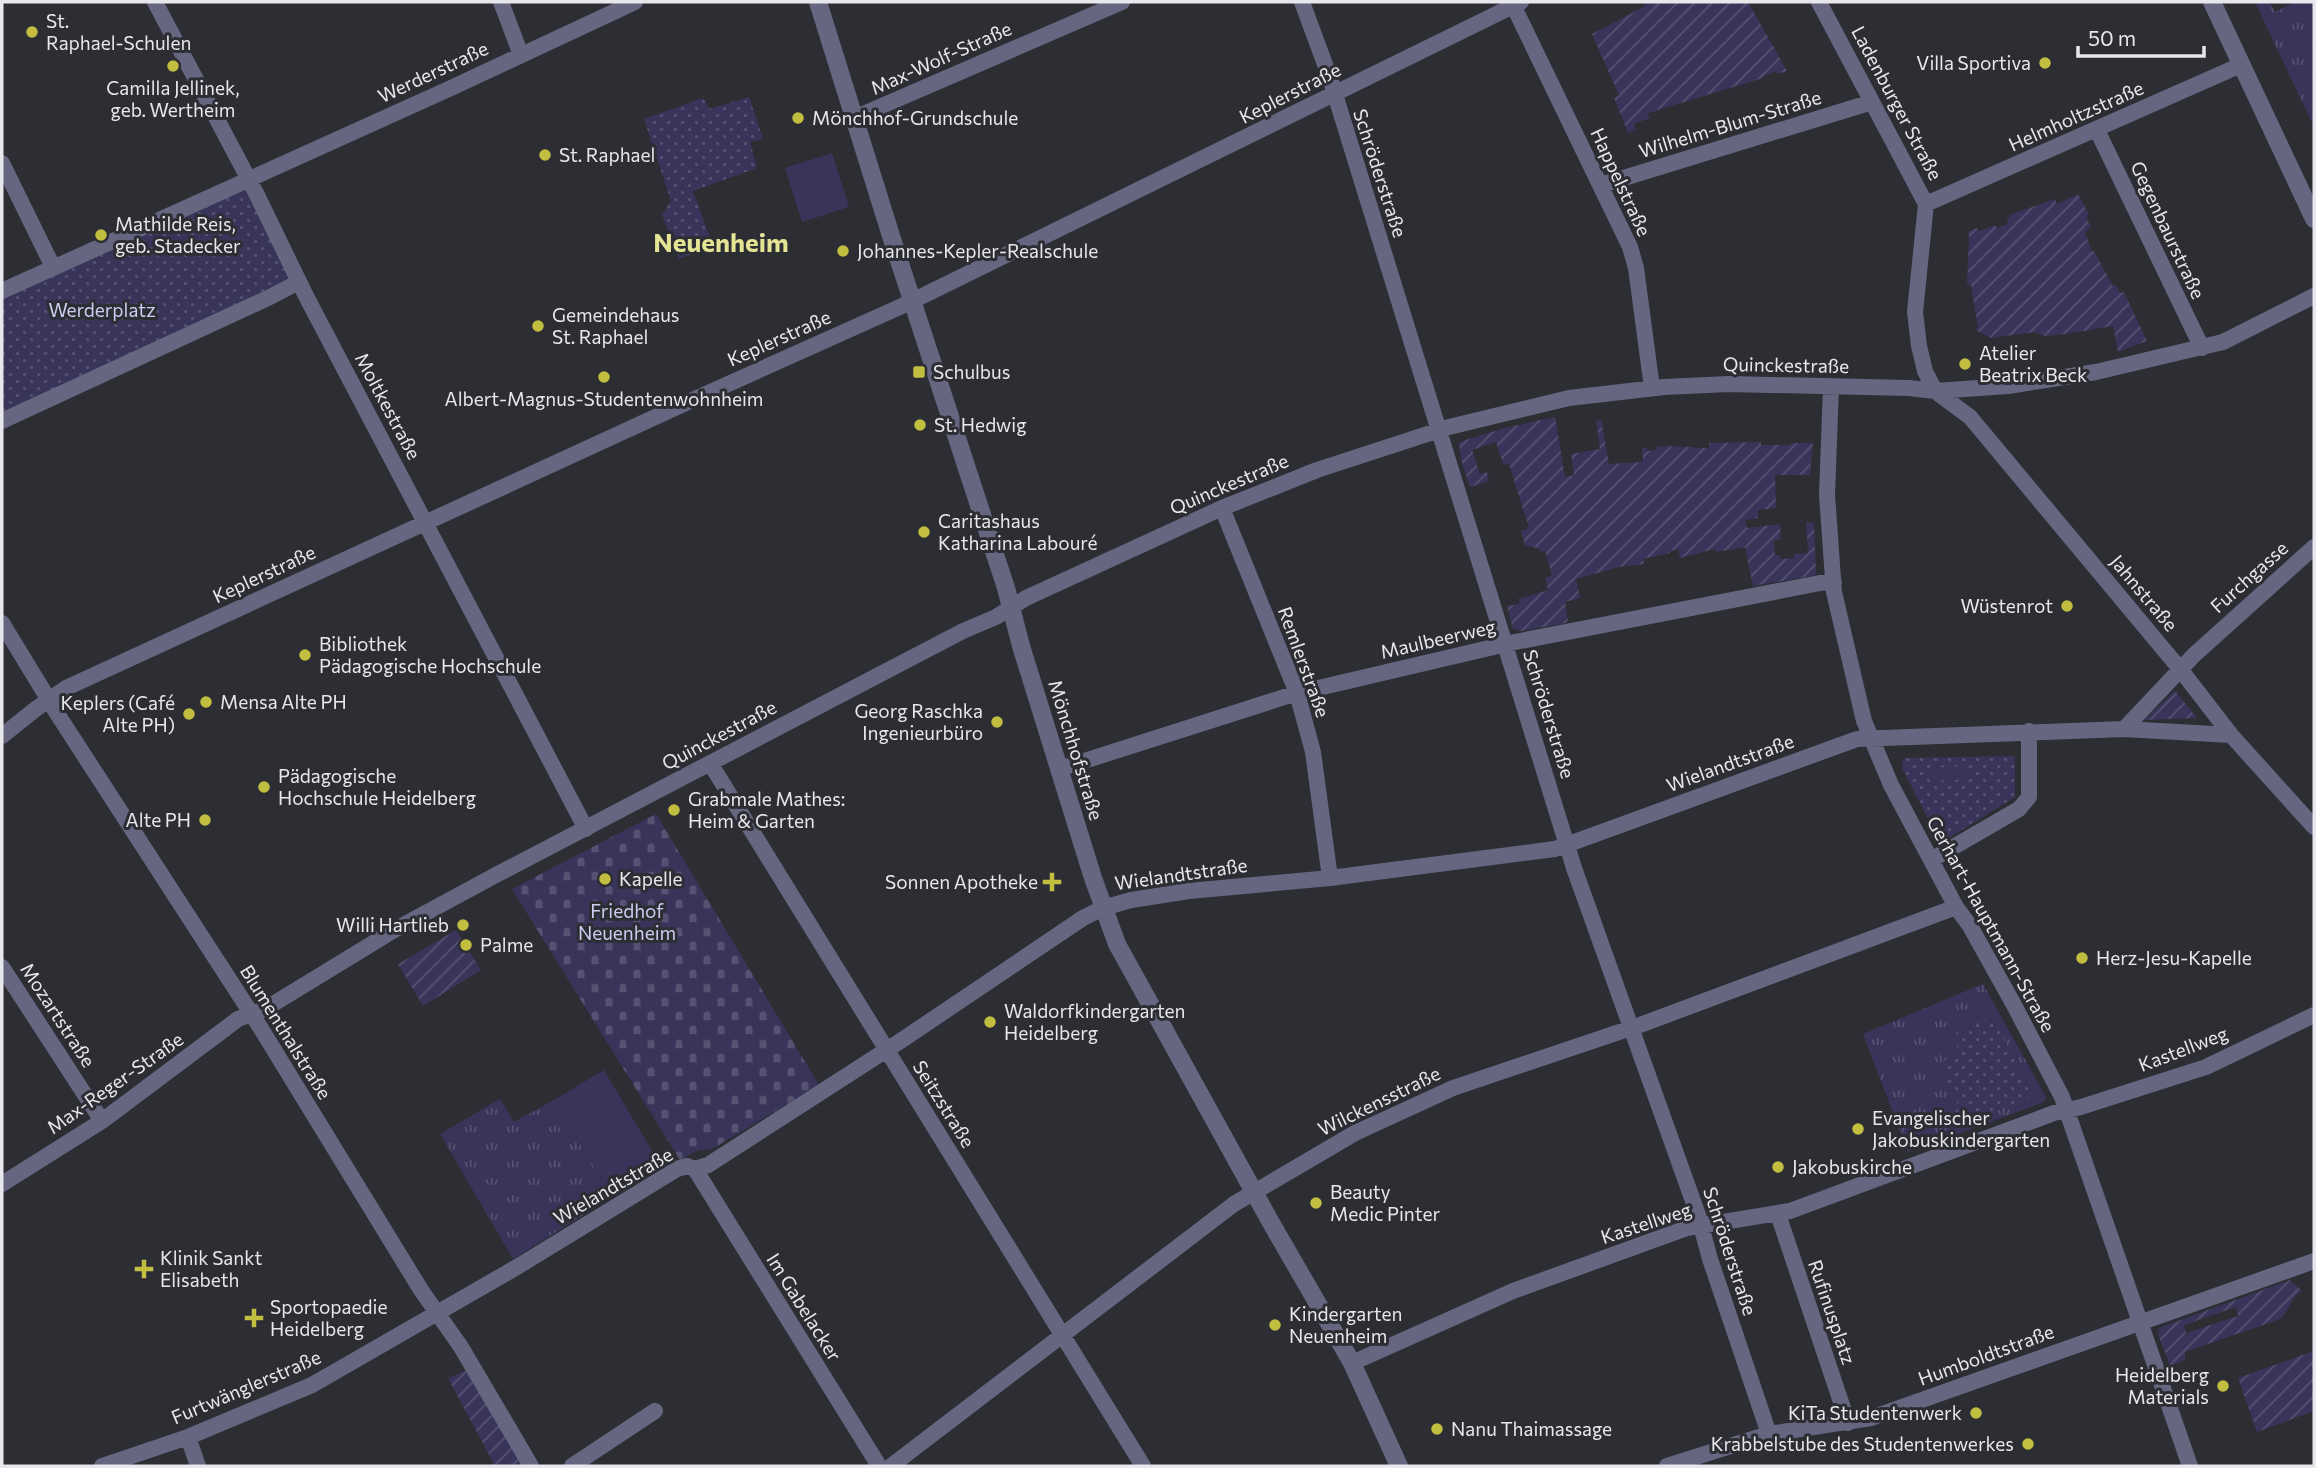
<svg xmlns="http://www.w3.org/2000/svg" width="2316" height="1468" viewBox="0 0 2316 1468" font-family="Commissioner,sans-serif">
  <style>
    .grass { fill: url(#grass-tufts) }
    .cemetery { fill: url(#cemetery-stones) }
    .park { fill: url(#park-dots) }
    .garden { fill: url(#garden-furrows); fill-rule: evenodd }
    .pitch { fill: #39355a }
    .lines { fill: none; stroke-linecap: round; stroke-linejoin: round }
    .minor { stroke: #676681; stroke-width: 16 }
    .tertiary { stroke: #676681; stroke-width: 18 }
    .poi-dot { fill: #c1be40; stroke: #2d2d34; stroke-width: 2.5 }
    .labels { text-anchor: middle; stroke-width: 6; stroke-linejoin: round; paint-order: stroke }
    .poi-label { font-size: 19px; fill: #e8e7ec; stroke: #2d2d34; text-anchor: start }
    .street-label { font-size: 19px; fill: #e8e7ec; stroke: #2d2d34 }
    .park-label { font-size: 19px; fill: #ceccf0; stroke: #2d2d34 }
    .district-label { font-size: 26px; font-weight: bold; fill: #e4e495; stroke: #2d2d34 }
  </style>
  <defs>
    <pattern id="grass-tufts" width="24" height="20" patternUnits="userSpaceOnUse" patternTransform="scale(1.75)"><rect width="24" height="20" fill="#39355a"/><path d="M3 7l-1-3M5 7V3M7 7l1-3M15 17l-1-3M17 17v-4M19 17l1-3" fill="none" stroke="#565272"/></pattern>
    <pattern id="cemetery-stones" width="16" height="16" patternUnits="userSpaceOnUse" patternTransform="scale(1.75)"><rect width="16" height="16" fill="#39355a"/><path d="M2 7V4a2 2 0 0 1 4 0v3zM10 15v-3a2 2 0 0 1 4 0v3z" fill="#565272"/></pattern>
    <pattern id="park-dots" width="8" height="8" patternUnits="userSpaceOnUse" patternTransform="scale(1.75)"><rect width="8" height="8" fill="#39355a"/><path d="M2 2h.1M6 6h.1" fill="none" stroke="#565272" stroke-width="1.8" stroke-linecap="round"/></pattern>
    <pattern id="garden-furrows" width="10" height="10" patternUnits="userSpaceOnUse" patternTransform="scale(1.75)"><rect width="10" height="10" fill="#39355a"/><path d="M-1 1l2-2M0 10L10 0M9 11l2-2" fill="none" stroke="#565272"/></pattern>
  </defs>
  <rect width="100%" height="100%" fill="#2d2d34"/>
  <!-- grass -->
  <path class="grass" d="M2255 2H2270L2275 12 2296 2H2314V127Z
    M1983 984 2046 1097 2044 1102 1908 1152 1863 1034Z
    M500 1099 514 1122 554 1100 612 1197 513 1259 440 1134Z"/>
  <!-- cemetery -->
  <path class="cemetery" d="M656 814 819 1085 712 1149 696 1151 680 1160 512 889Z"/>
  <!-- park -->
  <path class="park" d="M749 97 763 139 750 142 757 168 693 191 713 246 679 259 662 215 671 201 644 119 703 98 710 109Z
    M247 190 291 278 281 287 2 415V298L236 191Z
    M2015 756V797L1944 841 1937 836 1902 768 1903 758Z
    M1992 1016 2032 1095 1967 1124 1939 1063 1960 1053 1952 1035Z"/>
  <!-- garden -->
  <path class="garden" d="M1644 2H1748L1787 71 1777 74 1775 71 1760 79 1648 113 1649 118 1634 124 1636 130 1628 133 1614 98 1619 95 1592 34 1645 6Z
    M2078 194 2089 215 2086 217 2091 227 2085 232 2092 252 2094 251 2113 286 2116 285 2120 293 2124 292 2147 341 2118 352 2113 326 2066 334 2045 336 2035 332 1991 338 1975 330 1978 328 1971 285 1967 284 1969 236 1968 232 1977 228 1979 231 1995 225 1997 228 2008 224 2007 220 2012 214 2055 199 2057 204Z
    M1555 417 1565 477 1574 475 1571 454 1600 449 1596 421 1601 419 1609 464 1643 462 1642 448H1647V451L1656 450V447C1675 445 1691 448 1709 448V443L1761 442V445H1791L1792 443H1813L1810 475H1775L1776 508 1758 510V518L1745 520 1747 528 1780 524 1781 539 1774 541 1775 555H1780L1781 559 1794 558V554L1808 553 1806 522 1814 523 1816 575 1753 586 1745 547 1716 552 1714 549 1680 558 1678 549 1670 551V553L1643 559 1644 564 1619 567 1576 579 1580 598 1565 602 1568 620 1566 623 1521 631 1513 629 1507 606 1519 604V599L1548 590 1545 578 1552 575 1545 551 1541 552 1540 549 1525 545 1521 531 1529 528 1509 464H1503L1496 442 1472 450 1480 474 1487 472 1489 481 1470 487 1461 460 1459 442 1505 428Z
    M2175 691 2197 718 2144 720Z
    M456 930 481 970 423 1006 398 964Z
    M2290 1280 2302 1291C2290 1298 2290 1309 2280 1319L2185 1352V1360L2170 1366 2158 1334 2159 1328ZM2236 1307 2238 1316 2186 1333 2184 1325Z
    M2314 1351V1411L2257 1432 2238 1378Z
    M467 1370 524 1466H495L448 1378Z"/>
  <!-- pitch -->
  <path class="pitch" d="M832 153 849 207 802 222 785 168Z
    M1968 766 1969 779 1931 781 1930 768Z
    M604 1070 658 1161 609 1191 554 1100Z"/>
  <g class="lines">
    <!-- minor -->
    <path class="minor" d="M155 2 256 193 306 296 586 829
      M501 2 521 55
      M1302 2 1330 78 1574 868 1698 1215 1710 1259 1769 1434
      M1819 2 1926 204 1915 312 1919 346 1925 371 1935 391 1970 417 2180 669 2231 735 2314 827
      M1513 5 1630 247 1636 268 1652 388
      M854 118 1122 2
      M2097 130 2202 348
      M2 163 53 267
      M1601 185 1872 102
      M1926 204 2241 65
      M2 291 451 88 635 2
      M1831 387 1827 495 1834 592 1864 721 1891 785 1956 907 1970 926 2014 1005 2062 1097 2190 1466
      M2 421 268 298 299 282
      M1222 508 1297 693 1313 752 1330 878
      M2 623 58 715 260 1027 421 1290 461 1347 531 1466
      M2124 729 2194 655 2314 547
      M2 736 37 708 66 688 688 402 902 306 1521 2
      M710 763 1143 1466
      M1059 769 1297 693 1515 642 1820 583 1834 582
      M1931 860 2019 809 2029 797V731
      M2 967 102 1121
      M695 1169 879 1466
      M2 1184 102 1121 238 1019 265 1009 396 929 494 876 963 631 996 617 1026 598 1222 508 1317 470 1449 427 1569 398 1664 387 1729 384 1909 388 1935 391 2008 386 2096 372 2223 342 2314 296
      M1778 1214 1848 1423
      M1352 1363 1513 1291 1687 1228 1790 1211 2054 1113 2081 1107 2206 1067 2314 1015
      M188 1437 198 1466
      M102 1466 188 1437 312 1385 517 1267 677 1169 687 1166 695 1169 708 1165 902 1040 1083 918 1103 908 1131 900 1189 891 1330 878 1555 849 1857 739 2124 729 2231 735
      M572 1466 655 1411
      M891 1466 1234 1204 1355 1133 1453 1088 1640 1025 1956 907
      M1667 1466 1769 1434 1871 1418 2314 1261"/>
    <!-- tertiary -->
    <path class="tertiary" d="M818 2 892 239 1006 588 1021 646 1093 878 1117 944 1270 1221 1352 1363 1399 1466
      M2212 2 2314 219"/>
  </g>
  <!-- markers -->
  <g class="poi-dot">
    <circle cx="32" cy="32" r="7"/>
    <circle cx="2045" cy="63" r="7"/>
    <circle cx="173" cy="66" r="7"/>
    <circle cx="798" cy="118" r="7"/>
    <circle cx="545" cy="155" r="7"/>
    <circle cx="101" cy="235" r="7"/>
    <circle cx="843" cy="251" r="7"/>
    <circle cx="538" cy="326" r="7"/>
    <circle cx="1965" cy="364" r="7"/>
    <rect x="912" y="365" width="14" height="14" rx="3.5"/>
    <circle cx="604" cy="377" r="7"/>
    <circle cx="920" cy="425" r="7"/>
    <circle cx="924" cy="532" r="7"/>
    <circle cx="2067" cy="606" r="7"/>
    <circle cx="305" cy="655" r="7"/>
    <circle cx="206" cy="702" r="7"/>
    <circle cx="189" cy="714" r="7"/>
    <circle cx="997" cy="722" r="7"/>
    <circle cx="264" cy="787" r="7"/>
    <circle cx="674" cy="810" r="7"/>
    <circle cx="205" cy="820" r="7"/>
    <circle cx="605" cy="879" r="7"/>
    <path d="M1048.5 871.5h7v7h7v7h-7v7h-7v-7h-7v-7h7z"/>
    <circle cx="463" cy="925" r="7"/>
    <circle cx="466" cy="945" r="7"/>
    <circle cx="2082" cy="958" r="7"/>
    <circle cx="990" cy="1022" r="7"/>
    <circle cx="1858" cy="1129" r="7"/>
    <circle cx="1778" cy="1167" r="7"/>
    <circle cx="1316" cy="1203" r="7"/>
    <path d="M140.5 1258.5h7v7h7v7h-7v7h-7v-7h-7v-7h7z"/>
    <path d="M250.5 1307.5h7v7h7v7h-7v7h-7v-7h-7v-7h7z"/>
    <circle cx="1275" cy="1325" r="7"/>
    <circle cx="2223" cy="1386" r="7"/>
    <circle cx="1976" cy="1413" r="7"/>
    <circle cx="1437" cy="1429" r="7"/>
    <circle cx="2028" cy="1444" r="7"/>
  </g>
  <g class="labels">
    <!-- poi labels -->
    <g class="poi-label">
      <text x="46" y="28">St.<tspan x="46" dy="22">Raphael-Schulen</tspan></text>
      <text x="2031" y="70" text-anchor="end">Villa Sportiva</text>
      <text x="173" y="95" text-anchor="middle">Camilla Jellinek,<tspan x="173" dy="22">geb. Wertheim</tspan></text>
      <text x="812" y="125">Mönchhof-Grundschule</text>
      <text x="559" y="162">St. Raphael</text>
      <text x="115" y="231">Mathilde Reis,<tspan x="115" dy="22">geb. Stadecker</tspan></text>
      <text x="857" y="258">Johannes-Kepler-Realschule</text>
      <text x="552" y="322">Gemeindehaus<tspan x="552" dy="22">St. Raphael</tspan></text>
      <text x="1979" y="360">Atelier<tspan x="1979" dy="22">Beatrix Beck</tspan></text>
      <text x="933" y="379">Schulbus</text>
      <text x="604" y="406" text-anchor="middle">Albert-Magnus-Studentenwohnheim</text>
      <text x="934" y="432">St. Hedwig</text>
      <text x="938" y="528">Caritashaus<tspan x="938" dy="22">Katharina Labouré</tspan></text>
      <text x="2053" y="613" text-anchor="end">Wüstenrot</text>
      <text x="319" y="651">Bibliothek<tspan x="319" dy="22">Pädagogische Hochschule</tspan></text>
      <text x="220" y="709">Mensa Alte PH</text>
      <text x="175" y="710" text-anchor="end">Keplers (Café<tspan x="175" dy="22">Alte PH)</tspan></text>
      <text x="983" y="718" text-anchor="end">Georg Raschka<tspan x="983" dy="22">Ingenieurbüro</tspan></text>
      <text x="278" y="783">Pädagogische<tspan x="278" dy="22">Hochschule Heidelberg</tspan></text>
      <text x="688" y="806">Grabmale Mathes:<tspan x="688" dy="22">Heim &amp; Garten</tspan></text>
      <text x="191" y="827" text-anchor="end">Alte PH</text>
      <text x="619" y="886">Kapelle</text>
      <text x="1038" y="889" text-anchor="end">Sonnen Apotheke</text>
      <text x="449" y="932" text-anchor="end">Willi Hartlieb</text>
      <text x="480" y="952">Palme</text>
      <text x="2096" y="965">Herz-Jesu-Kapelle</text>
      <text x="1004" y="1018">Waldorfkindergarten<tspan x="1004" dy="22">Heidelberg</tspan></text>
      <text x="1872" y="1125">Evangelischer<tspan x="1872" dy="22">Jakobuskindergarten</tspan></text>
      <text x="1792" y="1174">Jakobuskirche</text>
      <text x="1330" y="1199">Beauty<tspan x="1330" dy="22">Medic Pinter</tspan></text>
      <text x="160" y="1265">Klinik Sankt<tspan x="160" dy="22">Elisabeth</tspan></text>
      <text x="270" y="1314">Sportopaedie<tspan x="270" dy="22">Heidelberg</tspan></text>
      <text x="1289" y="1321">Kindergarten<tspan x="1289" dy="22">Neuenheim</tspan></text>
      <text x="2209" y="1382" text-anchor="end">Heidelberg<tspan x="2209" dy="22">Materials</tspan></text>
      <text x="1962" y="1420" text-anchor="end">KiTa Studentenwerk</text>
      <text x="1451" y="1436">Nanu Thaimassage</text>
      <text x="2014" y="1451" text-anchor="end">Krabbelstube des Studentenwerkes</text>
    </g>
    <!-- street labels -->
    <g class="street-label">
      <text transform="translate(941 58) rotate(-24)" y="7">Max-Wolf-Straße</text>
      <text transform="translate(433 72) rotate(-25)" y="7">Werderstraße</text>
      <text transform="translate(1290 93) rotate(-27)" y="7">Keplerstraße</text>
      <text transform="translate(1897 103) rotate(62)" y="7">Ladenburger Straße</text>
      <text transform="translate(2076 116) rotate(-24)" y="7">Helmholtzstraße</text>
      <text transform="translate(1730 124) rotate(-17)" y="7">Wilhelm-Blum-Straße</text>
      <text transform="translate(1380 173) rotate(72)" y="7">Schröderstraße</text>
      <text transform="translate(1621 182) rotate(65)" y="7">Happelstraße</text>
      <text transform="translate(2168 230) rotate(65)" y="7">Gegenbaurstraße</text>
      <text transform="translate(779 338) rotate(-24)" y="7">Keplerstraße</text>
      <text transform="translate(1786 365) rotate(1)" y="7">Quinckestraße</text>
      <text transform="translate(388 406) rotate(62)" y="7">Moltkestraße</text>
      <text transform="translate(1229 484) rotate(-23)" y="7">Quinckestraße</text>
      <text transform="translate(264 574) rotate(-25)" y="7">Keplerstraße</text>
      <text transform="translate(2249 577) rotate(-42)" y="7">Furchgasse</text>
      <text transform="translate(2144 593) rotate(50)" y="7">Jahnstraße</text>
      <text transform="translate(1438 639) rotate(-13)" y="7">Maulbeerweg</text>
      <text transform="translate(1304 662) rotate(70)" y="7">Remlerstraße</text>
      <text transform="translate(1549 714) rotate(73)" y="7">Schröderstraße</text>
      <text transform="translate(719 735) rotate(-28)" y="7">Quinckestraße</text>
      <text transform="translate(1076 750) rotate(73)" y="7">Mönchhofstraße</text>
      <text transform="translate(1730 763) rotate(-20)" y="7">Wielandtstraße</text>
      <text transform="translate(1181 874) rotate(-8)" y="7">Wielandtstraße</text>
      <text transform="translate(1991 924) rotate(61)" y="7">Gerhart-Hauptmann-Straße</text>
      <text transform="translate(58 1015) rotate(57)" y="7">Mozartstraße</text>
      <text transform="translate(286 1032) rotate(58)" y="7">Blumenthalstraße</text>
      <text transform="translate(2183 1049) rotate(-21)" y="7">Kastellweg</text>
      <text transform="translate(115 1083) rotate(-35)" y="7">Max-Reger-Straße</text>
      <text transform="translate(1379 1101) rotate(-26)" y="7">Wilckensstraße</text>
      <text transform="translate(944 1104) rotate(58)" y="7">Seitzstraße</text>
      <text transform="translate(613 1186) rotate(-30)" y="7">Wielandtstraße</text>
      <text transform="translate(1646 1223) rotate(-18)" y="7">Kastellweg</text>
      <text transform="translate(1730 1251) rotate(72)" y="7">Schröderstraße</text>
      <text transform="translate(804 1307) rotate(58)" y="7">Im Gabelacker</text>
      <text transform="translate(1832 1312) rotate(71)" y="7">Rufinusplatz</text>
      <text transform="translate(1986 1355) rotate(-20)" y="7">Humboldtstraße</text>
      <text transform="translate(246 1387) rotate(-23)" y="7">Furtwänglerstraße</text>
    </g>
    <!-- park labels -->
    <g class="park-label">
      <text x="102" y="317">Werderplatz</text>
      <text x="627" y="918">Friedhof<tspan x="627" dy="22">Neuenheim</tspan></text>
    </g>
    <!-- district labels -->
    <g class="district-label">
      <text x="721" y="252">Neuenheim</text>
    </g>
  </g>
  <!-- border -->
  <rect width="2316" height="1468" fill="none" stroke="#e8e7ec" stroke-width="7"/>
  <!-- scale -->
  <path d="M2078 46v10h126v-10" fill="none" stroke="#e8e7ec" stroke-width="3.5"/>
  <text x="2088" y="46" font-size="21" fill="#e8e7ec" stroke="#2d2d34" stroke-width="5" paint-order="stroke">50 m</text>
</svg>
